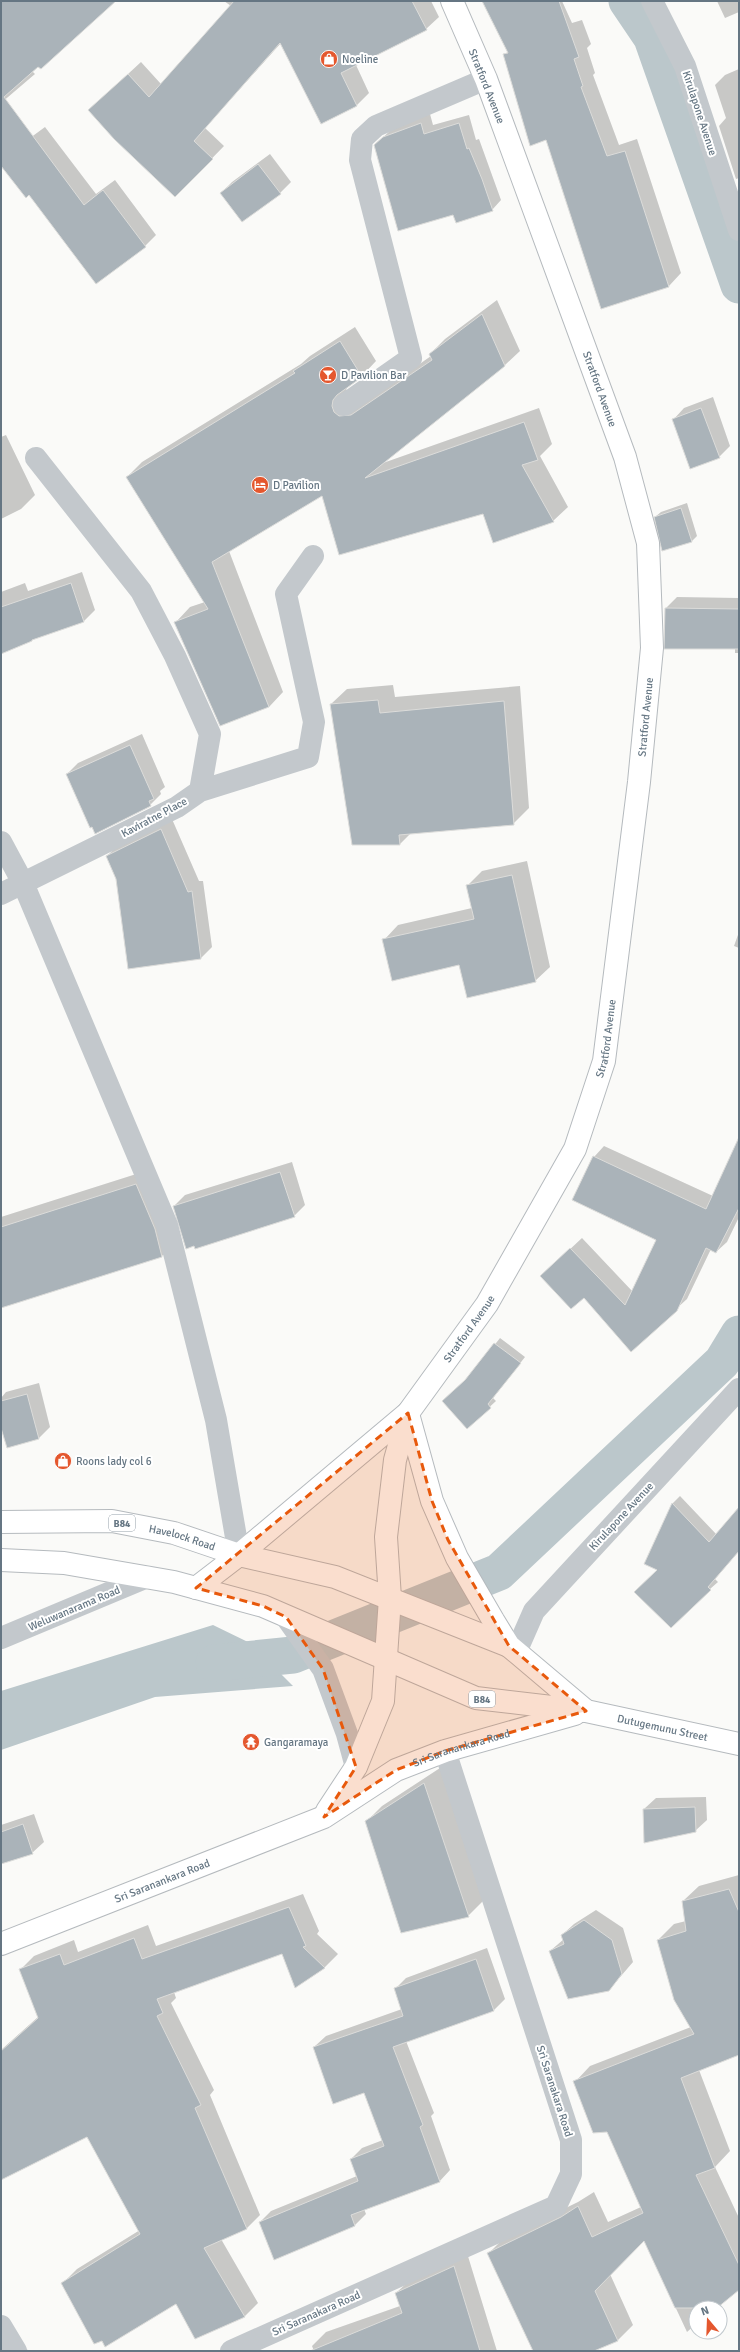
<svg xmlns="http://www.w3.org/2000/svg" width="740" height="2352" viewBox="0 0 740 2352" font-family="Signika,sans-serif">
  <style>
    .water { fill: #bbc7cb }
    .shadow { fill: #0003 }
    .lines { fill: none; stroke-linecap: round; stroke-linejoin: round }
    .canal { stroke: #bbc7cb; stroke-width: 37 }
    .building { fill: #aab3b9; stroke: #dcdcda }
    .major-casing { stroke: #b5babe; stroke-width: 24 }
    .minor { stroke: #c3c8cc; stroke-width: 22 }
    .major { stroke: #fff; stroke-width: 22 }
    .marked { fill: #e8590c; fill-opacity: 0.2; stroke: #e8590c; stroke-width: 3; stroke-dasharray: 8 5; stroke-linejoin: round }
    .labels { text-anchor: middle; stroke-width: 4; stroke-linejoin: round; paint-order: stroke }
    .shield { fill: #fff; stroke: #939fa8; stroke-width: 1 }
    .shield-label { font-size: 10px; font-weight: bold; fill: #657683 }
    .poi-label { font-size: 11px; fill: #657683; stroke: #fff; text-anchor: start }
    .street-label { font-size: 11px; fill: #657683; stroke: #fff }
  </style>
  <rect width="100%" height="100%" fill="#fafaf8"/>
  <!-- water -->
  <path class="water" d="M213 1625 250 1643 293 1686 155 1697 1 1750V1691Z"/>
  <!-- shadow -->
  <path class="shadow" d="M1 1H113L32 71 35 74 1 103Z
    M224 1H431L439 17 426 29 356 65 369 93 357 105 281 43 205 128 224 146 188 183 102 98 141 62 161 84 231 6Z
    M483 1H562L572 23 582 20 591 44 587 48 595 73 593 75 619 145 637 139 681 273 669 286 602 307 547 138 505 55 508 51Z
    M717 1H739V12L725 18Z
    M739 69V178L736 179 719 126 726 118 715 85 725 75Z
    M430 114 433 125 469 115 476 140 479 139 501 200 492 210 375 145 393 128Z
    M45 127 96 194 115 180 156 235 145 246 97 282 30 194 1 165 11 152Z
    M270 154 291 182 280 193H221L232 182Z
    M497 300 520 351 505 365 383 463 539 408 552 444 540 456 568 507 553 521 322 494 229 551 283 692 269 707 176 622 190 607 205 602 127 477 142 462 301 364 310 356 355 327 376 361 362 376 347 387 346 391 367 401 431 356 430 354 445 339Z
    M713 397 730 446 719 457 673 420 684 408Z
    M6 435 35 495 21 509 1 519V437Z
    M687 503 697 536 692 541 655 517 661 512Z
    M82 572 95 610 84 621 35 638 1 653V592L25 583 28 591Z
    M677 597 739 598V653H735V648L666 608Z
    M393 685 395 697 520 686 529 808 513 824 411 833 400 844H353L331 704 347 689Z
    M142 734 165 787 160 791 161 794 150 805 67 774 78 763Z
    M172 819 199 881H203L212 947 201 958 129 968 117 879 107 856 118 845Z
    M527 861 550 967 535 981 460 964 384 940 398 925 472 908 467 886 482 871Z
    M739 932V948L734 946Z
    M739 1140V1217L727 1242 716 1252 711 1249 687 1299 631 1350 584 1296 552 1266 582 1238 633 1292 657 1239 594 1157 604 1146 713 1196Z
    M292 1162 305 1205 294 1216 174 1206 185 1195Z
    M152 1169 177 1240 162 1256 1 1307V1217Z
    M500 1338 525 1357 493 1398 496 1401 468 1427V1379Z
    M39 1383 50 1427 39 1438 7 1447 1 1425V1398L6 1392Z
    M680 1496 717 1535 739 1509V1551L715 1579 718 1582 710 1589 659 1569 672 1504Z
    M440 1768 484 1900 468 1916 366 1822 382 1806Z
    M706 1797 707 1820 695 1831 644 1809 656 1798Z
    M34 1814 44 1842 32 1853 1 1863V1825Z
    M739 1875V2054L699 2070 730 2151 715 2167 739 2218V2289L716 2308H696V2324L687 2332 644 2240 610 2274 633 2325 618 2340 591 2351H534L488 2254 504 2238 578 2202 594 2192 608 2222 641 2207 607 2131 575 2082 590 2066 691 2027 658 1940 674 1924 686 1921 683 1901 699 1886Z
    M303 1894 319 1931 317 1934 338 1954 325 1967 296 1987 283 1953 174 1992 176 1998 171 2003 214 2090 210 2095 260 2215 246 2229 221 2239 258 2303 244 2317 63 2283 77 2269 140 2230 88 2136 1 2179V2050L38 2017 20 1970 34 1956 74 1940 78 1952 148 1925 156 1946Z
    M596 1910 623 1928 633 1962 609 1990 550 1951 564 1939 562 1935 574 1924Z
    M487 1948 505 1999 494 2010 406 2041 434 2113 431 2116 450 2170 439 2182 364 2209 366 2214 355 2225 275 2258 260 2222 271 2211 357 2176 351 2159 362 2148 383 2140 365 2092 314 2047 326 2036 402 2009 395 1989 406 1978Z
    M467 2253 497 2351H314L312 2346 326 2332 400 2306 396 2293 410 2280Z
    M1 2318 19 2343 29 2351H1Z"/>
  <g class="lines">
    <!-- canal -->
    <path class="canal" d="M627 1 652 38 739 285
      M214 1663 293 1655 499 1572 722 1362 739 1334"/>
  </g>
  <!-- building -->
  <path class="building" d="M1 1H116L41 69 38 67 4 97 84 205 103 190 146 247 96 284 29 195 26 198 1 166Z
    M234 1H412L427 30 341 73 357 106 321 124 280 43 194 141 213 159 175 197 114 139 88 110 128 74 149 97Z
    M482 1H559L579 57 574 59 583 86 581 87 607 156 625 151 669 287 601 309 546 140 530 146 503 54 508 53Z
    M421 123 424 134 459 123 467 149 469 148 482 179 493 211 456 223 453 215 398 231 374 145 383 137Z
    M258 164 281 194 242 222 220 193Z
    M482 314 505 366 365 478 524 422 538 460 522 465 554 522 493 543 483 514 339 555 322 496 212 562 269 707 220 726 174 622 208 609 126 477 295 373 293 371 340 341 362 377 337 395 333 400 332 406 334 412 339 416 351 415 432 360 429 354Z
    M701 408 720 458 690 469 672 419Z
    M681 508 692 542 662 551 654 517Z
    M71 583 84 622 32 640V641L1 654V607Z
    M665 608 739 609V649H664Z
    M378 700 380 713 504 701 514 825 399 835 400 845H352L330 704Z
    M130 745 154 799 149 801 151 806 95 834 92 827 90 828 66 774Z
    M161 829 188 892 192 891 201 959 128 969 116 879 106 856Z
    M512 875 536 982 467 998 459 965 392 981 382 939 474 919 466 885Z
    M739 1137V1208L716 1253 706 1248 677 1311 631 1352 584 1298 571 1309 540 1276 570 1248 625 1305 656 1240 572 1200 593 1156 706 1209Z
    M280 1172 295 1217 195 1249 194 1246 186 1249 173 1206Z
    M136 1184 155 1229 162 1257 1 1308V1227Z
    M494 1343 521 1363 488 1404 491 1408 467 1429 442 1401 465 1380Z
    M27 1394 39 1439 7 1448 1 1428V1401Z
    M672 1503 709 1542 739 1507V1551L708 1587 711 1590 671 1628 634 1592 657 1570 644 1564Z
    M424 1783 469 1917 401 1933 365 1821Z
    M695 1807 696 1832 644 1843 643 1809Z
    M23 1824 33 1854 1 1864V1832Z
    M729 1889 739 1912V2055L681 2078 715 2168 696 2175 739 2265V2290L717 2308H675L644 2241 595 2291 618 2341 594 2351H533L487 2253 561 2217 578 2206 592 2237 643 2213 607 2132 593 2133 573 2081 694 2034 674 2000 657 1940 686 1931 682 1901Z
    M289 1907 306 1946 303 1947 325 1968 295 1988 282 1954 157 1999 163 2013 157 2016 201 2105 195 2108 247 2229 204 2248 245 2317 195 2339 176 2304 105 2347 102 2341 94 2344 61 2283 140 2234 87 2137 1 2180V2051L38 2018 19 1969 60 1954 64 1965 134 1938 142 1959Z
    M584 1920 612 1940 622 1974 609 1991 568 1999 549 1951 564 1944 561 1935Z
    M476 1959 494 2011 393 2047 423 2125 420 2127 440 2182 351 2215 355 2226 274 2260 259 2222 358 2181 350 2159 384 2146 364 2093 333 2104 313 2047 403 2016 394 1988Z
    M454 2266 480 2351H310L402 2313 395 2293Z"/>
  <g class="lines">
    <defs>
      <g id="major">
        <path d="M408 1414 432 1501 457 1558 493 1620 509 1646 586 1711"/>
        <path id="s1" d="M1 1522 112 1521 174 1533 239 1555 335 1577 509 1646"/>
        <path id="s2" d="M1 1560 64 1563 174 1582 263 1606 476 1698 586 1711 739 1744"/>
        <path id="s3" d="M196 1588 239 1555 408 1413 487 1304 575 1149 604 1061 639 782 652 648 648 543 625 457 486 79 452 1"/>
        <path d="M327 1811 356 1767 383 1701 390 1598 386 1537 395 1460 408 1413"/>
        <path id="s4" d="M1 1944 324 1817 396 1770 445 1751 575 1714"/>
      </g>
    </defs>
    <!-- major casing -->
    <use href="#major" class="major-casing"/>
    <!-- minor -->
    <path class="minor" d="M652 1 685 66 739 230
      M344 405 411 358 360 160 362 139 376 126 486 79
      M36 458 141 591 175 656 210 734 200 791
      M1 842 23 883 167 1225 216 1420 239 1555
      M1 894 177 807 200 791 308 757 314 722 286 594 313 556
      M286 1617 323 1669 347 1734 356 1767
      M1 1638 147 1577
      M516 1652 534 1611 739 1389
      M1 2326 16 2351
      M231 2351 556 2206 571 2174V2140L445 1751"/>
    <!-- major -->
    <use href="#major" class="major"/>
  </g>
  <!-- marked area -->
  <path class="marked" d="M408 1413 432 1501 448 1540 509 1646 586 1711 445 1751 396 1770 324 1817 356 1767 323 1669 286 1617 263 1606 196 1588Z"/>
  <!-- icons -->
  <defs>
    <symbol id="shop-disc" viewBox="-11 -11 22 22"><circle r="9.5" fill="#e4572e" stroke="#fff"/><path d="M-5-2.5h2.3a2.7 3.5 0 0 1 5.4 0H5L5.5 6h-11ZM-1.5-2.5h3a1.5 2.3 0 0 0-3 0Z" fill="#fff"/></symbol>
    <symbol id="bar-disc" viewBox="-11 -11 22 22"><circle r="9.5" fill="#e4572e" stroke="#fff"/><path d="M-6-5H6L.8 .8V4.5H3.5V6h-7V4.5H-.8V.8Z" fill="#fff"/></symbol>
    <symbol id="hotel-disc" viewBox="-11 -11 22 22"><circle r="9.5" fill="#e4572e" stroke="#fff"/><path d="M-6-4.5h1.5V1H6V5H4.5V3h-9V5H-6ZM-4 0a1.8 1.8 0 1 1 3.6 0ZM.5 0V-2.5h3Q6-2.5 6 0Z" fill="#fff"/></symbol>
    <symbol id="temple-disc" viewBox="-11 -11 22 22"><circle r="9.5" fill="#e4572e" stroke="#fff"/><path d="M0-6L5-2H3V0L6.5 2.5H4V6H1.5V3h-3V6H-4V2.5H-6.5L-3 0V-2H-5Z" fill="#fff"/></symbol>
  </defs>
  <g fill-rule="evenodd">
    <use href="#shop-disc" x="319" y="49" width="20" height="20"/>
    <use href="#bar-disc" x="318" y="365" width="20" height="20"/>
    <use href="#hotel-disc" x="250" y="475" width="20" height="20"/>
    <use href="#shop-disc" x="53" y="1451" width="20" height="20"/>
    <use href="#temple-disc" x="241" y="1732" width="20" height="20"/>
  </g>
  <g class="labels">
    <!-- shield labels -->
    <g class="shield">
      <rect x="109" y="1515" width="26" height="16" rx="3"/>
      <rect x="469" y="1691" width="26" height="16" rx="3"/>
    </g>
    <g class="shield-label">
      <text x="122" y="1527">B84</text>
      <text x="482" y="1703">B84</text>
    </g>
    <!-- poi labels -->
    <g class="poi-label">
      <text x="342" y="63">Noeline</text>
      <text x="341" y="379">D Pavilion Bar</text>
      <text x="273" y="489">D Pavilion</text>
      <text x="76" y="1465">Roons lady col 6</text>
      <text x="264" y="1746">Gangaramaya</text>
    </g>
    <!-- street labels -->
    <g class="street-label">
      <text transform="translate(487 86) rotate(68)" y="4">Stratford Avenue</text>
      <text transform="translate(700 113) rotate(72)" y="4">Kirulapone Avenue</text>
      <text transform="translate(600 389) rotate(70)" y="4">Stratford Avenue</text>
      <text dy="4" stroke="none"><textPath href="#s3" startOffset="1027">Stratford Avenue</textPath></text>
      <text transform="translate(154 817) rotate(-28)" y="4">Kaviratne Place</text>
      <text dy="4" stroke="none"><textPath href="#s3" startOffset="703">Stratford Avenue</textPath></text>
      <text dy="4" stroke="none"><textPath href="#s3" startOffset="379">Stratford Avenue</textPath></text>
      <text transform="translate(621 1516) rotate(-47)" y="4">Kirulapone Avenue</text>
      <text dy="4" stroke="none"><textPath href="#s1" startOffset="183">Havelock Road</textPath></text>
      <text transform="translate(74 1608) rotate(-23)" y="4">Weluwanarama Road</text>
      <text dy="4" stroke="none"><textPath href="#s2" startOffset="688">Dutugemunu Street</textPath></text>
      <text dy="4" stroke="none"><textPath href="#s4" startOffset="502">Sri Saranankara Road</textPath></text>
      <text dy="4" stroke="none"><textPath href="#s4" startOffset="173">Sri Saranankara Road</textPath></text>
      <text transform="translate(555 2091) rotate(72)" y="4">Sri Saranakara Road</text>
      <text transform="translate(316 2313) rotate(-24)" y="4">Sri Saranakara Road</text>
    </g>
  </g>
  <!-- border -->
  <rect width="740" height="2352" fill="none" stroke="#657683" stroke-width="4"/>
  <!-- north arrow -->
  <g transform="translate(708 2320) rotate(341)"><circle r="19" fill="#ffffff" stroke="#c1c8cd"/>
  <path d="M0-3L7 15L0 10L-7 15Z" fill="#e4572e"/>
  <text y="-6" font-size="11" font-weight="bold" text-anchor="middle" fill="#657683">N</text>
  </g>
</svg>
